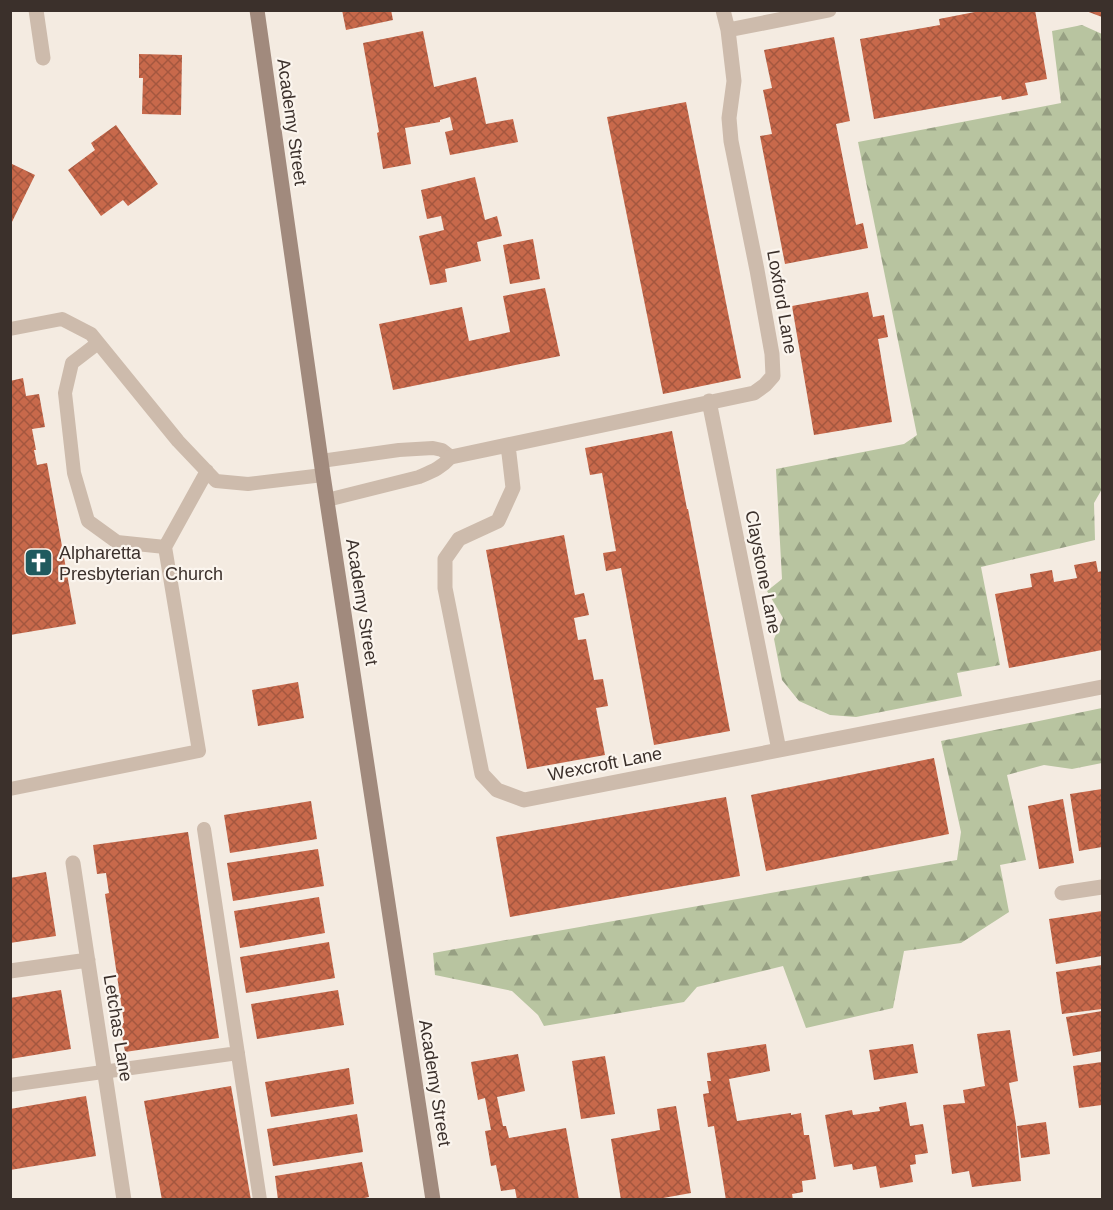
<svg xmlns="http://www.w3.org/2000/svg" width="1113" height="1210" viewBox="0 0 1113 1210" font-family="Arial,sans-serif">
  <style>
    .forest { fill: url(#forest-firs) }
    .building { fill: url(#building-cross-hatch) }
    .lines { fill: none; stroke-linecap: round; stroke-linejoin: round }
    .lane { stroke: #cdbbac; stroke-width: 14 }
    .street { stroke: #cdbbac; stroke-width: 15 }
    .secondary { stroke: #a18a7d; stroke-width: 15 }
    .labels { text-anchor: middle; stroke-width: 4.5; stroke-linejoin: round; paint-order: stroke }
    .street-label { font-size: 18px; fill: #3b302b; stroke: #fbf5ee }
    .poi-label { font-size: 18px; fill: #3b302b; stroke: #fbf5ee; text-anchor: start }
  </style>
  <defs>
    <pattern id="forest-firs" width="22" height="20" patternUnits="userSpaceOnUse" patternTransform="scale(1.5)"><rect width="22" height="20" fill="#b8c4a0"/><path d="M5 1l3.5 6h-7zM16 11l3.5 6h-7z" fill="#97a083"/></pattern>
    <pattern id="building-cross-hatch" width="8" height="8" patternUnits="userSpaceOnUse" patternTransform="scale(1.5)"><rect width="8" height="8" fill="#c8694b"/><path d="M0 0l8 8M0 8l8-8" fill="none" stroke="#a4573f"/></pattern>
  </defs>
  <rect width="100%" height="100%" fill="#f4ebe1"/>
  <!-- forest -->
  <path class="forest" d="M1082 25 1102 34V489L1094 503 1095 540 981 567 1000 665 957 673 962 696 856 717 830 715 799 701 782 680 774 639 783 618 767 591 782 579 776 469 904 444 917 435 858 142 1061 103 1052 31Z
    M1102 708V763L1072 769 1044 765 1007 775 1026 860 1000 865 1009 912 961 943 904 951 893 1008 806 1028 783 966 697 987 684 1002 544 1026 538 1015 512 991 435 975 433 953 957 860 961 832 941 741Z"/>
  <!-- building -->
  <path class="building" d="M342 10H391L393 20 346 30Z
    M985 10H1035L1047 79 1025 83 1028 95 1002 100 1001 96 874 119 860 39 940 25 939 19Z
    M1086 10H1102V17L1086 11Z
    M423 31 434 87 476 77 486 124 513 119 518 142 450 155 445 132 453 130 450 117 440 120V122L405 128 411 164 383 169 377 133 379 132 363 43Z
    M834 37 850 121 836 124 856 225 863 223 868 248 785 264 760 136 772 134 763 90 772 88 764 50Z
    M139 54 182 55 181 115 142 114 143 78H139Z
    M686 102 741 378 663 394 607 117Z
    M116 125 158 184 128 206 123 200 101 216 68 170 95 150 91 143Z
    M10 163 35 175 10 226Z
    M475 177 485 220 497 216 502 236 477 242 481 261 445 269 447 282 430 285 419 236 444 230 441 216 427 219 421 190Z
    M533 239 540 279 510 284 503 245Z
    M545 288 560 356 393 390 379 324 462 307 469 341 510 332 503 296Z
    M868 292 873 317 884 315 888 337 878 339 892 422 814 435 792 306Z
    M23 378 26 396 39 394 45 427 32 429 36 450H34L37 465 47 463 76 624 10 635V381Z
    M672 431 687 509H688L730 731 654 745 621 568 606 571 603 553 616 551 602 473 590 475 585 448Z
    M564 535 575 595 584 593 589 615 574 618 578 640 586 639 594 680 603 679 608 706 596 708 605 755 527 769 486 550Z
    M1096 561 1098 572 1102 571V650L1009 668 995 594 1032 587 1030 574 1052 570 1054 582 1077 578 1074 565Z
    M298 682 304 718 258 726 252 690Z
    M934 758 949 834 766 871 751 795Z
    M1102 789V847L1079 851 1070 794Z
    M726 797 740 876 510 917 496 837Z
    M1063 799 1074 863 1039 869 1028 806Z
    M311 801 317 839 230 853 224 815Z
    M188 832 219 1038 125 1052 120 1024 124 1023 105 894 109 893 106 873 97 874 93 845Z
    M318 849 324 886 233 901 227 863Z
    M46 872 56 936 10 943V878Z
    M319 897 325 933 240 948 234 911Z
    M1102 911V956L1056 964 1049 919Z
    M329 942 335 978 246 993 240 957Z
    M1102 965V1009L1062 1014 1056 972Z
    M61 990 71 1049 10 1059V998Z
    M338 990 344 1025 257 1039 251 1004Z
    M1102 1011V1051L1073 1056 1066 1017Z
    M1010 1030 1018 1081 1009 1083 1016 1124 1021 1181 972 1187 969 1171 952 1174 943 1105 965 1103 963 1090 985 1086 977 1034Z
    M766 1044 770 1071 729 1079 737 1121 791 1113V1115L801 1113 804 1135H809L816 1179 802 1181 803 1192 792 1194 793 1200H726L714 1126 708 1127 703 1094 709 1093 707 1081H711L707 1053Z
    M913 1044 918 1073 874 1080 869 1050Z
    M518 1054 525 1091 497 1097 503 1126H506L509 1138 566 1128 579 1200H517L515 1189 501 1191 496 1165 491 1166 485 1131 491 1130 485 1098 478 1100 471 1062Z
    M605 1056 615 1114 581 1119 572 1061Z
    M1102 1062V1105L1079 1108 1073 1066Z
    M349 1068 354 1104 271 1117 265 1082Z
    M231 1086 251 1200H162L144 1101Z
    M86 1096 96 1156 10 1170V1109Z
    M906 1102 910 1126 923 1124 928 1153 915 1155 916 1164 910 1165 913 1182 880 1188 876 1166 853 1170 852 1164 834 1167 825 1115 852 1110 853 1115 880 1111 879 1107Z
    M676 1106 691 1193 652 1200H621L611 1139 660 1130 657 1109Z
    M357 1114 363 1152 273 1166 267 1129Z
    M1046 1122 1050 1154 1021 1158 1017 1126Z
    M362 1162 369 1197 356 1200H278L275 1176Z"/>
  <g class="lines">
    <!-- lane -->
    <path class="lane" d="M10 329 62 319 91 334 178 441 216 481 248 484 323 475
      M98 343 72 363 65 393 74 473 88 521 117 542 165 547
      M321 461 399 450 433 448 442 450 451 457C441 468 433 471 419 477L327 500
      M10 789 199 751 165 547 207 471
      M204 829 260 1200
      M10 1085 238 1053"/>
    <!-- street -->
    <path class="street" d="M36 10 43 58
      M728 30 829 10
      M709 401 779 750
      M508 445 513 488 498 521 459 539 445 559V588L482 774 497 790 524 800 1102 687
      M451 457 754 393 765 385 773 376 772 354 757 270 731 141 729 118 734 81 728 30 723 10
      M73 863 124 1200
      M1062 893 1102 887
      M10 971 88 960"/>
    <!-- secondary -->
    <path class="secondary" d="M257 10 323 475 433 1200"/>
  </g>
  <!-- icons -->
  <defs>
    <symbol id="church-square" viewBox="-11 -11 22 22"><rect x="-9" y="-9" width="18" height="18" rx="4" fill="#1f5a5e" stroke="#fbf5ee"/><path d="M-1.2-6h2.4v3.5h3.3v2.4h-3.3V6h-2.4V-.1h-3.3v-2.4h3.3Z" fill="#fff"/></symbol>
  </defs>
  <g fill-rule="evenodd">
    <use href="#church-square" x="22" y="546" width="33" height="33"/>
  </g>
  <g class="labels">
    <!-- street labels -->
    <g class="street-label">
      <text transform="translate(292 122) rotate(82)" y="6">Academy Street</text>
      <text transform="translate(782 302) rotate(80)" y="6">Loxford Lane</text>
      <text transform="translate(763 572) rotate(79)" y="6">Claystone Lane</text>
      <text transform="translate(362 602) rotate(81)" y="6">Academy Street</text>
      <text transform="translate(605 764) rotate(-11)" y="6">Wexcroft Lane</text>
      <text transform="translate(118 1028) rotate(81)" y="6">Letchas Lane</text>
      <text transform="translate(435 1083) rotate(81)" y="6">Academy Street</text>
    </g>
    <!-- poi labels -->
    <g class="poi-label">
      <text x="59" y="559">Alpharetta<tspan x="59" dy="21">Presbyterian Church</tspan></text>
    </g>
  </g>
  <!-- border -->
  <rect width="1113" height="1210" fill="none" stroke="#3b302b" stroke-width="24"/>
</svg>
